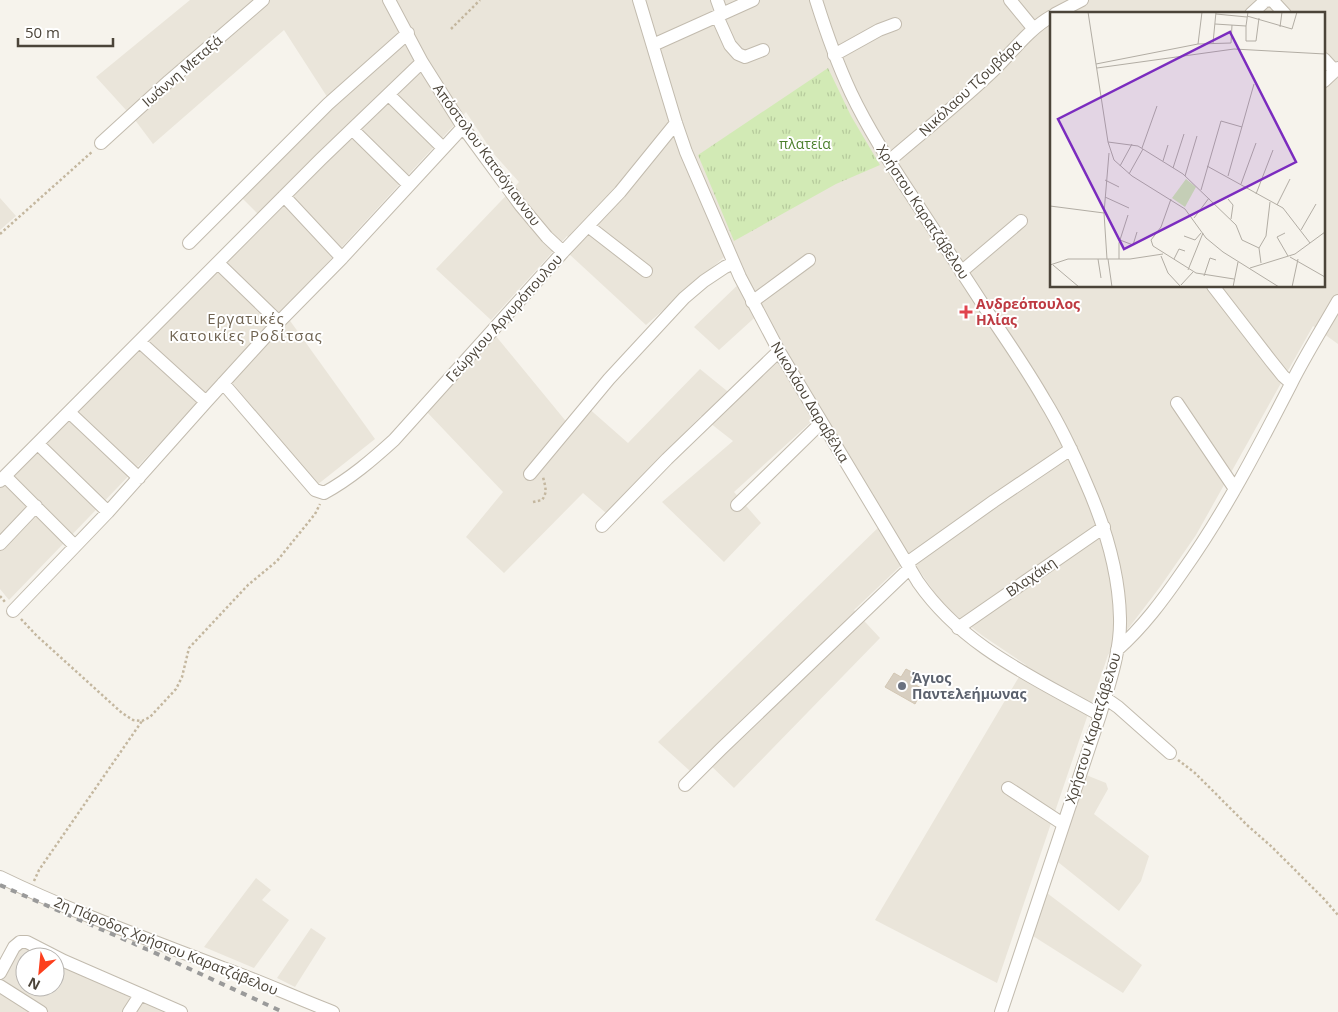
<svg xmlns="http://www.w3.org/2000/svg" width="1338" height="1012" viewBox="0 0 1338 1012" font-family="'Open Sans',sans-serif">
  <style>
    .residential { fill: #eae5da; fill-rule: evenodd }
    .park { fill: url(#park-tufts) }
    .building { fill: #d8cfc1; stroke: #d3c7b4 }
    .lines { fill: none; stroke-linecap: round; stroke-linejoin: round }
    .minor-casing { stroke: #c2bbae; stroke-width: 14 }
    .path { stroke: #c4b79f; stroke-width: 2.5; stroke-dasharray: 2.5 2.5; stroke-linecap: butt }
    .minor { stroke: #fff; stroke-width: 12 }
    .rail { stroke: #9a9a9a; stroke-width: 4; stroke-dasharray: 6 6; stroke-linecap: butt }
    .health-dot { fill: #e0444e; stroke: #fff; stroke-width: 2 }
    .worship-dot { fill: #6b7280; stroke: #fff; stroke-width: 2 }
    .labels { text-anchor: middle; stroke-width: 4; stroke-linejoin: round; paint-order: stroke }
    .street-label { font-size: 14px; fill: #4b4439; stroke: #fff }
    .park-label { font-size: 14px; fill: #4a7f2a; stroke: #fff }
    .health-label { font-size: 14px; font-weight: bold; fill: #be3a42; stroke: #fff; text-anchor: start }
    .worship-label { font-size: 14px; font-weight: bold; fill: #5b616d; stroke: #fff; text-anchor: start }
    .neighbourhood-label { font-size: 15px; letter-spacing: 1px; fill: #6e6250; stroke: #fff }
    .inset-road { fill: none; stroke: #b2ada4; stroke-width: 1 }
    .view { fill: #7b2cbf; fill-opacity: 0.15; stroke: #7b2cbf; stroke-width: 2.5 }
    .inset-edge { fill: none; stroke: #4b4439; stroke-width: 2.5 }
  </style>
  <defs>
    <pattern id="park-tufts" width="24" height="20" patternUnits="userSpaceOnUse" patternTransform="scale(1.25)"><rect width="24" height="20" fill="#d2eab5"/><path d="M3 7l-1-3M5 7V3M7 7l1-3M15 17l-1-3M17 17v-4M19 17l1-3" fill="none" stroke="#b6ca9c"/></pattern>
  </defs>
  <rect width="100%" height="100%" fill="#f6f3ec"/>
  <!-- residential -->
  <path class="residential" d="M190 0H1338V344L1313 326 1196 535 1160 587 1108 655 997 983 875 920 1026 665 983 636 943 605 910 557 854 610 880 638 734 788 703 758 690 771 658 742 885 521 822 412 734 492 761 523 724 562 662 502 733 441 701 416 606 513 583 493 504 573 466 537 503 492 426 411 495 335 569 425 586 406 628 443 700 369 732 395 784 345 763 310 719 350 694 327 745 278 730 252 646 325 568 253 576 245 567 236 491 320 436 269 519 182 493 153 466 112 283 311 375 439 317 485 226 375 9 600 0 589V479L261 217 238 194 333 106 284 30 153 144 135 120 96 77ZM1052 14H1324V286H1052Z
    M0 198 16 216 0 230Z
    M1086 775 1106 783 1108 789 1094 814 1149 856 1141 881 1119 911 1058 862Z
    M256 878 271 890 262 900 289 920 254 968 204 947Z
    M1047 893 1142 965 1123 993 1033 936Z
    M311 928 326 938 295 987 277 978Z
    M24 941 180 1012H0V984ZM25 957H55V987H25Z"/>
  <!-- park -->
  <path class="park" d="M828 68 851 116 880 165 836 184 734 241 698 155Z"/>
  <!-- building -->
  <path class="building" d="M906 669 919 676 914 684 923 689 915 704 885 687 894 673 901 677Z"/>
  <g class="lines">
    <defs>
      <path id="minor" d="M389 0 422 62 463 127 521 206 547 237 563 252
        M639 0 676 123 686 152 740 277 779 351 918 582C963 647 1033 677 1100 715
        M717 0 722 14
        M816 0C826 32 837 63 851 93 870 133 895 170 919 207 942 242 966 278 989 314 1008 342 1028 371 1045 401 1061 427 1074 455 1086 483 1105 526 1119 570 1120 618 1121 651 1109 684 1100 715L1001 1012
        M1010 0 1033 28
        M1055 14 1082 0
        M1251 14 1265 1 1272 0 1285 14
        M717 16 730 45 738 54 745 57 763 50
        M653 45 753 0
        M834 55 879 30 895 24
        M1324 59 1335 71
        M1324 81 1338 68
        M389 95 443 148
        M353 130 409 185
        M101 143 169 81 263 0
        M889 161C925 130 962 101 996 68 1014 50 1029 29 1052 16
        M284 196 342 258
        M588 226 646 271
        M189 243 328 104 408 33
        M218 263 279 322
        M961 272 1021 221
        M1213 286 1271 361 1283 376 1291 383
        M752 302 809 260
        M140 342 206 402
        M223 383 315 490 324 493C350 479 373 459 394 440L563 252 620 192 676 123
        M1177 403 1235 489
        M69 412 139 478
        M38 444 108 512
        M530 474 609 379 684 298 704 281 725 267 734 263
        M5 476 75 546
        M0 481 321 159 422 62
        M737 505 821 423
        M602 526 667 459 779 351
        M0 544 36 506
        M907 563 994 501 1071 449
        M13 611 108 512 206 402 279 322 342 258 463 127
        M958 628 1104 527
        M1117 650C1143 627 1163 600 1183 571 1225 512 1258 448 1291 384 1305 356 1322 329 1338 301
        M1105 698 1118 707 1170 753
        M685 785 721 749 910 568
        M1008 788 1063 824
        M0 877C72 912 148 939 223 968 260 981 296 998 333 1012
        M0 973 14 947 20 942H27L64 961 181 1012
        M0 986 41 1012
        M129 1012 140 995"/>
    </defs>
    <!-- minor casing -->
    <use href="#minor" class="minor-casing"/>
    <!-- path -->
    <path class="path" d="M451 29 480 0
      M0 234 93 151
      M533 502 542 500C548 492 545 486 543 477
      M0 596 5 602
      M21 619 36 635 122 713 133 720 142 721 150 717 176 689 182 677 189 648 248 585 277 561 315 514 320 504
      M1178 760 1195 773 1247 825 1272 847 1324 899 1338 915
      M34 881 39 870 142 721"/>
    <!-- minor -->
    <use href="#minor" class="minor"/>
    <!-- rail -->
    <path class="rail" d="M0 885 153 952 283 1012"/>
  </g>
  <!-- markers -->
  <path class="health-dot" d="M963.5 304.5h5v5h5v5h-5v5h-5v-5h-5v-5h5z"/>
  <circle class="worship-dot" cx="902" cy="686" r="5"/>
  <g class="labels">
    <!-- street labels -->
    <g class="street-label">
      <text transform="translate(182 71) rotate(-41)" y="5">Ιωάννη Μεταξά</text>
      <text transform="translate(970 88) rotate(-43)" y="5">Νικόλαου Τζουβάρα</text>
      <text transform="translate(487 155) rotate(54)" y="5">Απόστολου Κατσόγιαννου</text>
      <text transform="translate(923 212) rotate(57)" y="5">Χρήστου Καρατζάβελου</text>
      <text transform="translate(504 318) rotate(-48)" y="5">Γεώργιου Αργυρόπουλου</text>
      <text transform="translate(810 402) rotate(59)" y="5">Νικολάου Δαραβέλια</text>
      <text transform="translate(1031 577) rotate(-35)" y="5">Βλαχάκη</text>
      <text transform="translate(1093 728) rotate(-73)" y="5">Χρήστου Καρατζάβελου</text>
      <text transform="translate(166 946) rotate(22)" y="5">2η Πάροδος Χρήστου Καρατζάβελου</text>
    </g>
    <!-- park labels -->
    <g class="park-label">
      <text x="805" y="149">πλατεία</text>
    </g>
    <!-- health labels -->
    <g class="health-label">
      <text x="976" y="309">Ανδρεόπουλος<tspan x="976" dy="16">Ηλίας</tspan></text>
    </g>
    <!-- worship labels -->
    <g class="worship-label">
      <text x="912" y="683">Άγιος<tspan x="912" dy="16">Παντελεήμωνας</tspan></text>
    </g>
    <!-- neighbourhood labels -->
    <g class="neighbourhood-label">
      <text x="246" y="324">Εργατικές<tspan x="246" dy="17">Κατοικίες Ροδίτσας</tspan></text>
    </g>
  </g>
  <!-- overview -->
  <g transform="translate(1050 12)">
    <rect width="275" height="275" fill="#f6f3ec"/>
    <path d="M136 167 146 175 135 195 122 186Z" fill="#d2eab5"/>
    <path class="inset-road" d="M38 0 58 130 64 148 82 164 135 197 156 226 173 240 229 275M166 2 197 5M197 4 242 17 247 0M165 12 196 14 198 0M196 14V29H206L209 6M230 15 232 0M163 31 166 0M148 32 152 0M46 52 148 32 181 31 182 13M47 56 184 37 275 42M58 130 88 134 133 162 186 213 192 228 209 236 211 251M92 136 107 94M113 149 118 133M70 154 82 132M157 154 233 196 260 231M123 156 134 122M79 162 93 137M135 164 147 124M178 164 204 72M55 168 69 175M191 172 206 131M151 178 171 109 192 115M206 182 223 138M55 185 79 196M121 187 111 215 101 228 103 234 146 261 184 267M178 187 183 193 181 207M227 193 240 167M0 194 54 201M144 206 159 186M251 218 266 192M235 221 227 225 238 244M134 224 145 228 151 221M70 228 83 233 87 220M209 236 216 224 220 190M111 244 118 261 131 275M240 245 275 265M48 247 51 266M57 247 54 201 59 141M58 247 62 275M69 247V231L78 203M124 247 129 237 135 239M0 253 18 247H80L113 242M3 253 29 275M200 256 245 242 275 220M138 258 153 221M154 264 160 246 166 248M131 273 143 260M183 275 188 250M242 275 248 247"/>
    <path class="view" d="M180 20 246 150 74 237 8 107Z"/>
    <rect width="275" height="275" class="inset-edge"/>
  </g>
  <!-- north arrow -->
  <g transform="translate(40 972) rotate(207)"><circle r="24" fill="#ffffff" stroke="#b7b4b0"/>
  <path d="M0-4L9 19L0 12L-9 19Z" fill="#fc3f1d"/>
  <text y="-8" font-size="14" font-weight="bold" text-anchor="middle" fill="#4b4439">N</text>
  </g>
  <!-- scale -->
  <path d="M18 38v8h95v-8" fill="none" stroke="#4b4439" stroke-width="2.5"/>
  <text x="25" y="38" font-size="15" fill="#4b4439" stroke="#ffffff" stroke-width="4" paint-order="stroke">50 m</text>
</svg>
